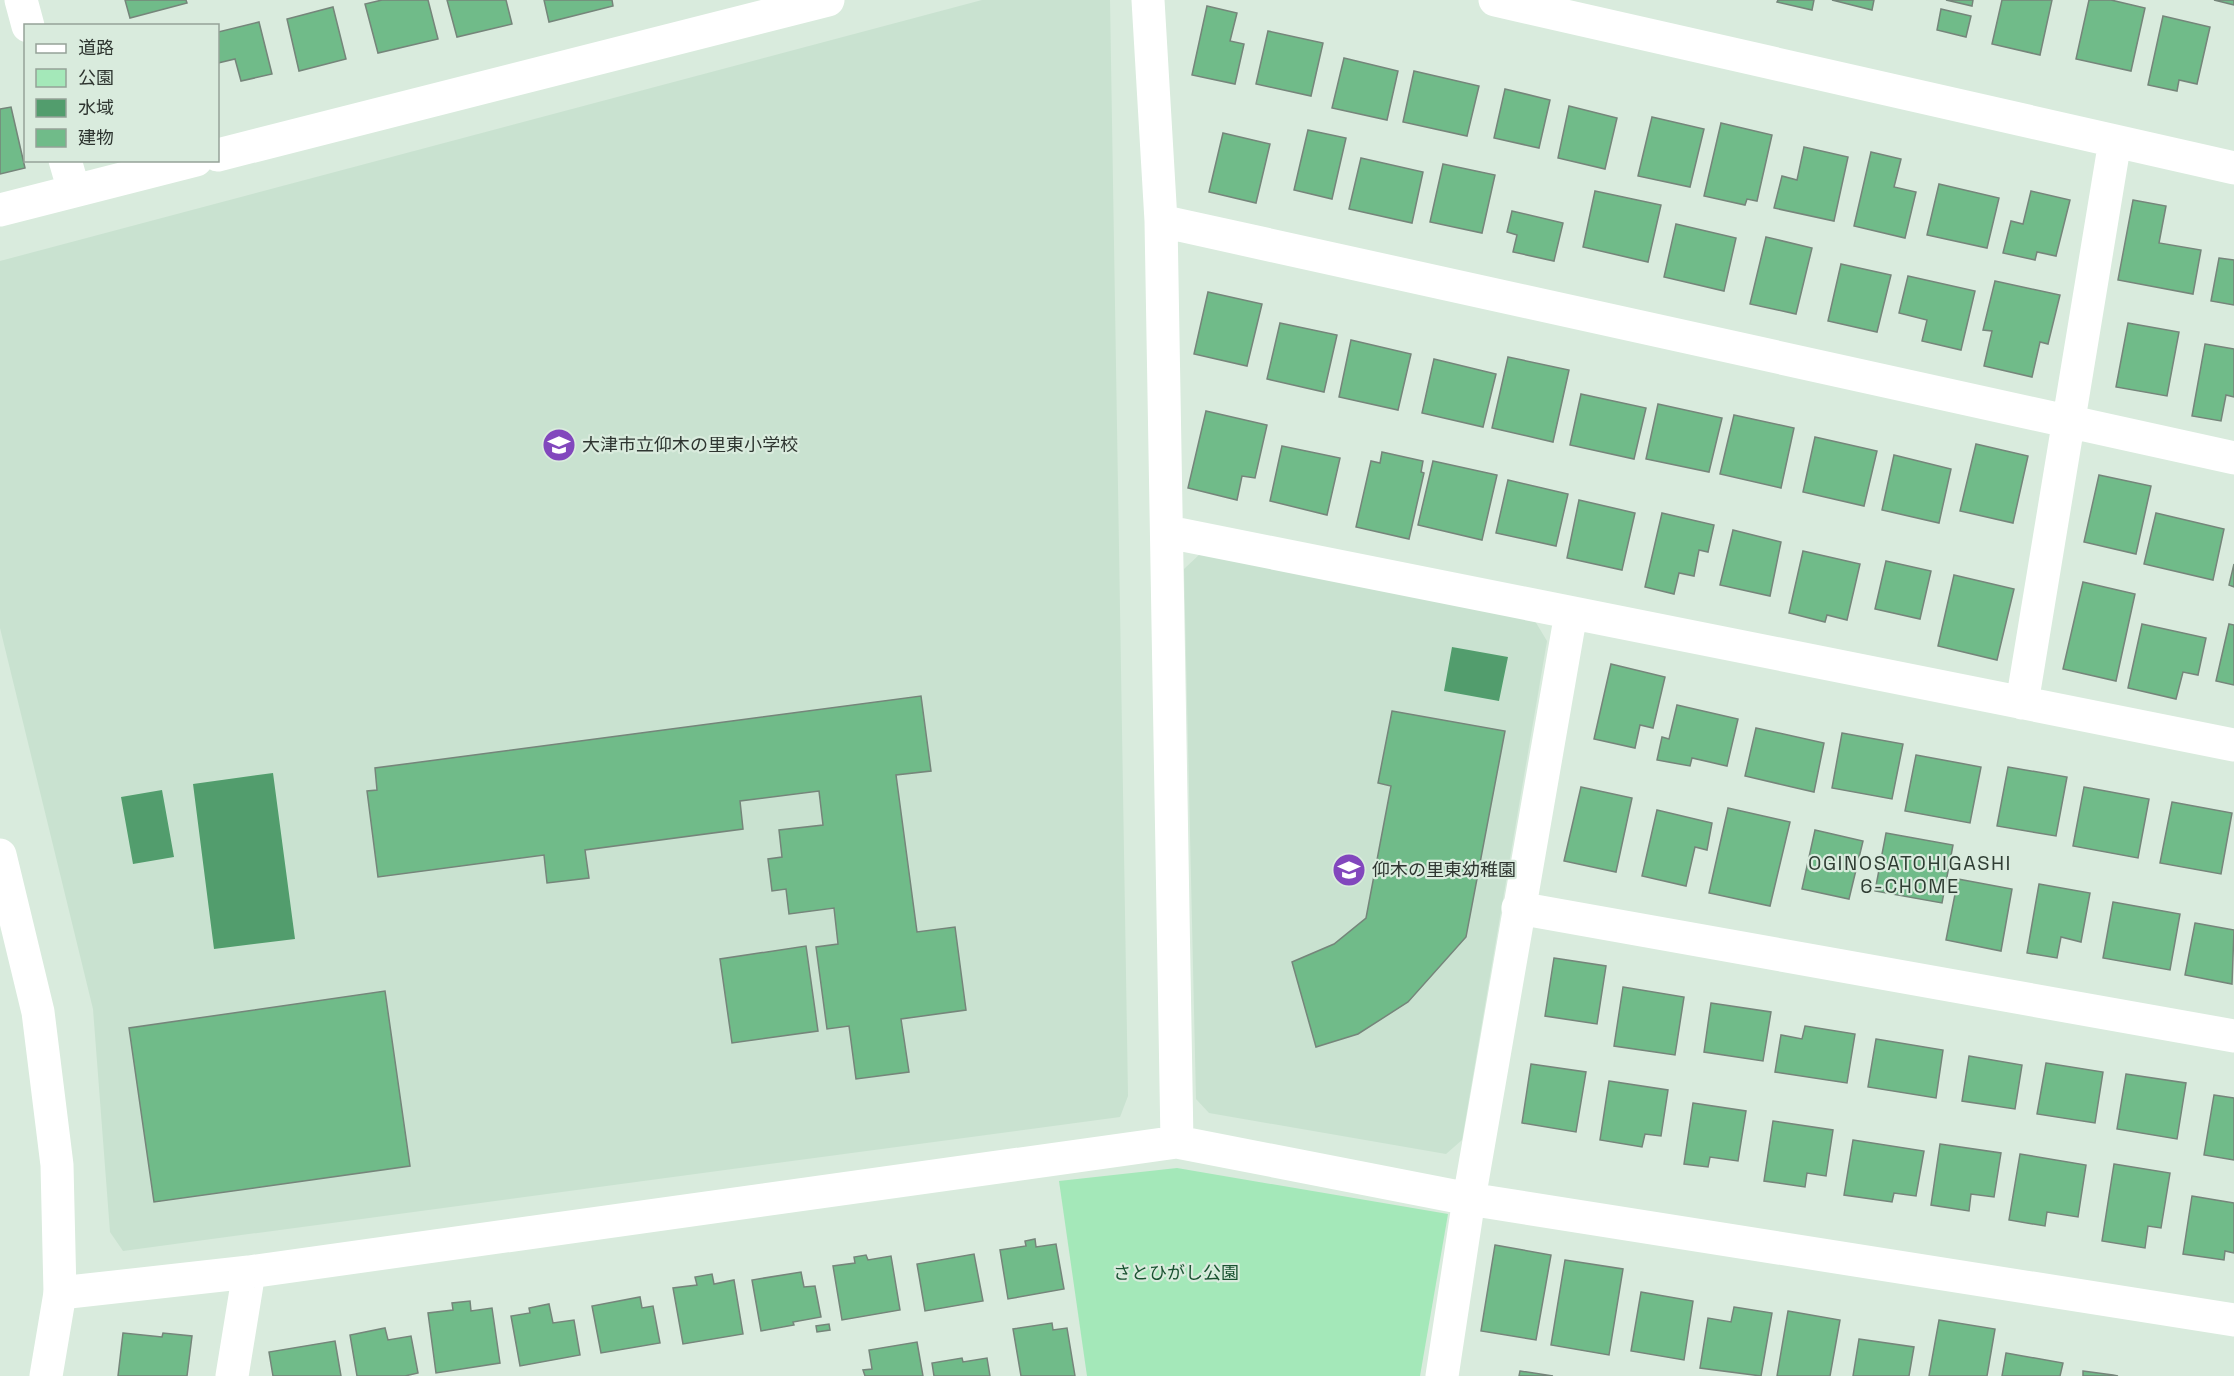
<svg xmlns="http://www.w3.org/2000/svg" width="2234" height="1376" viewBox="0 0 2234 1376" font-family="'Space Grotesk','Noto Sans JP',sans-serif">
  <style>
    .built { fill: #c9e2d0 }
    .green { fill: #a4e8b9 }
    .water { fill: #529d6d }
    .building { fill: #70bb89; stroke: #75857a; stroke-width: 1.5 }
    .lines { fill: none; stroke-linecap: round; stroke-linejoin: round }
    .street { stroke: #fff; stroke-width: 33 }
    .secondary { stroke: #fff; stroke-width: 33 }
    .labels { text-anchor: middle; stroke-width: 4.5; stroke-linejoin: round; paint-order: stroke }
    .poi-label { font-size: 18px; fill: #2e3530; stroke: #d9ebdd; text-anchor: start }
    .park-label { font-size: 18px; fill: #1a5231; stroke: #d9ebdd }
    .neighbourhood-label { font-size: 20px; letter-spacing: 1.5px; fill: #303e34; stroke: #d9ebdd }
  </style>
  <rect width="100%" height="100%" fill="#d9ebdd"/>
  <!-- built -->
  <path class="built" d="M982 0H1110L1128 1096 1120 1117 123 1251 110 1232 93 1009 0 628V261Z
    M1200 554 1535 621 1547 641 1462 1140 1446 1154 1209 1113 1196 1099 1184 569Z"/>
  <!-- green -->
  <path class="green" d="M1177 1168 1448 1214 1420 1376H1087L1059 1181Z"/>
  <!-- water -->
  <path class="water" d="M1452 647 1508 657 1499 701 1444 691Z
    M273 773 295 939 214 949 193 784Z
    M162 790 174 857 133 864 121 797Z"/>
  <!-- building -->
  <path class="building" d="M125 0H186L187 3 130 18Z
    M382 0H428L438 39 378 53 365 4Z
    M447 0H506L512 24 457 37Z
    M544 0H612L613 6 549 22Z
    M1778 0H1814L1812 10 1777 2Z
    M1832 0H1874L1872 10Z
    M1946 0H1973L1972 6Z
    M2002 0H2052L2040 55 1992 44Z
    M2089 0H2111L2145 8 2131 71 2076 59Z
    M2214 0H2234V5Z
    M1207 6 1237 13 1230 41 1244 44 1235 84 1192 75Z
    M333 7 346 59 299 71 287 19Z
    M1941 9 1971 16 1966 37 1937 30Z
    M2163 16 2210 27 2197 84 2179 80 2177 91 2148 85Z
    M259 22 272 74 241 81 235 59 218 63V32Z
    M1268 31 1323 43 1311 96 1256 84Z
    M1344 58 1398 71 1387 120 1332 108Z
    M1414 71 1479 86 1467 136 1403 122Z
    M1505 89 1550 100 1539 148 1494 138Z
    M1569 106 1617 118 1605 169 1558 158Z
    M11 107 25 168 0 174V109Z
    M1652 117 1704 129 1690 187 1638 176Z
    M1721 123 1772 135 1757 201 1747 199 1745 205 1704 196Z
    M1308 130 1346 138 1332 199 1294 190Z
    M1223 133 1270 144 1256 203 1209 192Z
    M1804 147 1848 157 1834 221 1774 208 1782 176 1797 180Z
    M1871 152 1901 159 1894 187 1916 192 1905 238 1854 226Z
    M1361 158 1423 172 1412 223 1349 209Z
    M1443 164 1495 175 1482 233 1430 222Z
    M1939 184 1999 198 1987 248 1927 235Z
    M1595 191 1661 205 1648 262 1583 247Z
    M2031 191 2070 200 2056 256 2037 252 2035 260 2003 253 2011 221 2023 224Z
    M2133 200 2166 206 2159 243 2201 250 2193 294 2118 280Z
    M1512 211 1563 223 1554 261 1513 252 1517 235 1507 232Z
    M1676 224 1736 238 1724 291 1664 277Z
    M1766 237 1812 248 1796 314 1750 304Z
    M2219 258 2234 260V305L2211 301Z
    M1841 264 1891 275 1877 332 1828 321Z
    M1908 276 1975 291 1961 350 1922 341 1927 320 1899 313Z
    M1995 281 2060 295 2048 344 2040 342 2032 377 1984 366 1992 331 1983 330Z
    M1208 292 1262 304 1247 366 1194 354Z
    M1280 323 1337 335 1324 392 1267 379Z
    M2128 323 2179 332 2167 396 2116 387Z
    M1351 340 1411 354 1398 410 1339 397Z
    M2205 344 2234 349V397L2226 395 2221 421 2192 416Z
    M1508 357 1569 370 1553 442 1492 428Z
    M1434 359 1496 374 1483 427 1422 413Z
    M1581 394 1646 408 1634 459 1570 445Z
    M1658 404 1722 418 1709 472 1646 459Z
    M1206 411 1267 425 1255 478 1242 476 1237 500 1188 488Z
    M1734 415 1794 428 1781 488 1720 474Z
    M1815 437 1877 451 1864 506 1803 492Z
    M1976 444 2028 456 2013 523 1960 511Z
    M1282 446 1340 458 1327 515 1270 501Z
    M1382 452 1423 461 1421 472 1424 473 1409 539 1356 527 1371 461 1380 463Z
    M1894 455 1951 469 1939 523 1882 510Z
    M1433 461 1497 475 1482 540 1418 525Z
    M2099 475 2151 486 2136 554 2084 542Z
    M1508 480 1568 494 1556 546 1496 533Z
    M1579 500 1635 513 1622 570 1567 558Z
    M1662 513 1714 525 1708 552 1699 550 1694 576 1679 573 1674 594 1645 587Z
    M2156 513 2224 529 2213 580 2144 564Z
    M1733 530 1781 542 1770 596 1720 585Z
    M1803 551 1860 564 1847 620 1827 615 1825 622 1789 613Z
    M1886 561 1931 571 1920 619 1875 609Z
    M2234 564V587L2229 585Z
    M1954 575 2014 589 1997 660 1938 646Z
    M2083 582 2135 594 2116 681 2063 669Z
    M2142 624 2206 638 2198 675 2183 672 2176 699 2128 688Z
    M2229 624 2234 625V685L2216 681Z
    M1611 664 1665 677 1653 728 1640 725 1635 748 1594 739Z
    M921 696 931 771 896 775 917 932 955 927 966 1010 901 1019 909 1072 856 1079 849 1026 827 1029 816 947 838 944 834 908 789 914 786 889 772 891 768 859 782 857 779 830 823 825 819 791 740 801 743 829 585 850 589 878 547 883 544 855 378 877 367 791 377 790 375 768Z
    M1677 705 1738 719 1727 766 1692 758 1690 766 1657 760 1662 737 1669 739Z
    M1392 711 1505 731 1466 937 1408 1002 1358 1034 1316 1047 1292 962 1334 944 1366 918 1391 786 1378 783Z
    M1756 728 1824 743 1814 792 1745 776Z
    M1842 733 1903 744 1892 799 1832 788Z
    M1916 755 1981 767 1970 823 1905 811Z
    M2008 767 2067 777 2056 836 1997 826Z
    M1581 787 1632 798 1616 872 1564 861Z
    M2084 787 2149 799 2138 858 2073 846Z
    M2172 802 2232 813 2221 874 2160 863Z
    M1728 808 1790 822 1770 906 1709 893Z
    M1657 810 1712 823 1707 850 1695 847 1686 886 1642 876Z
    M1815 830 1863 841 1849 899 1802 889Z
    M1886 833 1953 845 1942 903 1875 891Z
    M1958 879 2012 889 2001 951 1946 940Z
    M2039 884 2090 893 2081 942 2061 937 2057 958 2027 953Z
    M2113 902 2180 914 2170 970 2103 958Z
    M2195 923 2234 930 2232 984 2185 975Z
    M806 946 818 1031 732 1043 720 959Z
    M1554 958 1606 966 1597 1024 1545 1016Z
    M1623 987 1684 997 1675 1055 1614 1046Z
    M385 991 410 1166 154 1202 129 1028Z
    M1711 1003 1771 1012 1763 1061 1704 1052Z
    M1805 1026 1855 1034 1847 1083 1775 1072 1781 1035 1802 1039Z
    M1876 1039 1943 1050 1936 1098 1868 1087Z
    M1969 1056 2022 1065 2015 1109 1962 1101Z
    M2046 1063 2103 1072 2095 1123 2037 1114Z
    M1531 1064 1586 1072 1576 1132 1522 1123Z
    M2126 1074 2186 1083 2177 1139 2117 1129Z
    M1609 1081 1668 1090 1661 1136 1645 1134 1642 1147 1600 1140Z
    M2214 1095 2234 1098V1160L2204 1155Z
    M1693 1103 1746 1111 1738 1161 1710 1157 1708 1167 1684 1164Z
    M1773 1121 1833 1130 1826 1176 1807 1173 1805 1187 1764 1181Z
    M1853 1140 1924 1151 1916 1196 1894 1193 1892 1202 1844 1195Z
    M1940 1144 2001 1153 1994 1197 1971 1194 1969 1211 1931 1205Z
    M2020 1154 2086 1165 2078 1217 2047 1212 2045 1226 2009 1220Z
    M2114 1164 2170 1173 2161 1228 2148 1226 2145 1248 2102 1241Z
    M2192 1196 2234 1203V1253L2225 1251 2224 1260 2183 1254Z
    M1035 1239 1036 1247 1056 1244 1064 1289 1008 1299 1000 1250 1026 1246 1025 1241Z
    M1495 1245 1551 1255 1536 1340 1481 1331Z
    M974 1254 983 1301 925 1311 917 1264Z
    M866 1255 868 1260 891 1256 900 1310 842 1320 833 1266 855 1263 854 1257Z
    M1565 1260 1623 1269 1609 1355 1551 1345Z
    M801 1272 804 1287 815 1286 821 1317 793 1322 794 1325 761 1331 752 1280Z
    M712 1274 714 1284 734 1280 743 1334 683 1344 673 1288 697 1285 695 1277Z
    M1641 1292 1693 1301 1684 1360 1631 1351Z
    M640 1297 642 1308 653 1306 660 1343 601 1353 592 1306Z
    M470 1301 471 1311 492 1308 500 1363 436 1373 428 1313 453 1310 452 1303Z
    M549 1304 553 1323 574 1320 580 1355 520 1366 511 1316 530 1313 529 1308Z
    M1734 1307 1772 1313 1761 1376 1700 1368 1708 1318 1731 1322Z
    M1788 1311 1840 1320 1830 1376H1777Z
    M1939 1320 1995 1329 1987 1376H1929Z
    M1052 1323 1053 1330 1067 1328 1075 1376H1021L1013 1329Z
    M829 1324 830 1330 817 1332 816 1326Z
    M385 1328 388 1340 411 1336 418 1373 405 1376H357L350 1335Z
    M123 1333 162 1337 163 1333 192 1336 187 1376H118Z
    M1859 1339 1914 1347 1909 1376H1853Z
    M335 1341 341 1376H273L269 1352Z
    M917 1342 923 1376H865L863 1370 872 1369 869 1350Z
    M2006 1353 2063 1363 2060 1376H2002Z
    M962 1358 963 1362 987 1358 990 1376H934L932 1363Z
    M1520 1371 1553 1376H1519Z
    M2083 1371 2113 1375 2118 1376H2083Z"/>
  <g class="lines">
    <!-- street -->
    <path class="street" d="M21 0 28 26
      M1148 0 1161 221 1177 1142
      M1495 0 2234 168
      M218 155 828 0
      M65 160 74 191
      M0 210 196 160
      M1161 221 2234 458
      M1168 532 2234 745
      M2022 703 2115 141
      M1518 908 2234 1036
      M60 1293 249 1272 1177 1142 1469 1199 2234 1320
      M232 1376 249 1272
      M1442 1376 1469 1199 1571 613"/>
    <!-- secondary -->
    <path class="secondary" d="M0 855 38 1012 57 1165 60 1293 46 1376"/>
  </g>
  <!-- icons -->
  <defs>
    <symbol id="school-disc" viewBox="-11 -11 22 22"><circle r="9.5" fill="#8247bd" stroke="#d9ebdd"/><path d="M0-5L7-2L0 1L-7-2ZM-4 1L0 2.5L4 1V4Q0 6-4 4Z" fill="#fff"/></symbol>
  </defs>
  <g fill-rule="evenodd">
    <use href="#school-disc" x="540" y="426" width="38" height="38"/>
    <use href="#school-disc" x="1330" y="851" width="38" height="38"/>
  </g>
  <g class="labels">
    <!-- poi labels -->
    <g class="poi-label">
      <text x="582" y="451">大津市立仰木の里東小学校</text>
      <text x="1372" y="876">仰木の里東幼稚園</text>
    </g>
    <!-- park labels -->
    <g class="park-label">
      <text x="1176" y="1279">さとひがし公園</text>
    </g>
    <!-- neighbourhood labels -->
    <g class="neighbourhood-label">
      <text x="1910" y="870">OGINOSATOHIGASHI<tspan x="1910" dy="23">6-CHOME</tspan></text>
    </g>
  </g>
  <!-- legend -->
  <rect x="24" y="24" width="195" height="138" fill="#d9ebdd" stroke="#95a298" stroke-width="1.5"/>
  <rect x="36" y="44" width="30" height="9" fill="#ffffff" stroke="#95a298" stroke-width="1.5"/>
  <text x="78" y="54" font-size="18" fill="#2e3530">道路</text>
  <rect x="36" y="69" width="30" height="18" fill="#a4e8b9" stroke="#95a298" stroke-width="1.5"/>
  <text x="78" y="84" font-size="18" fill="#2e3530">公園</text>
  <rect x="36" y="99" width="30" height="18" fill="#529d6d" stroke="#95a298" stroke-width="1.5"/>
  <text x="78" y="114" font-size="18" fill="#2e3530">水域</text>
  <rect x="36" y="129" width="30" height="18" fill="#70bb89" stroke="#95a298" stroke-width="1.5"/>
  <text x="78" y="144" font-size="18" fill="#2e3530">建物</text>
</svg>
